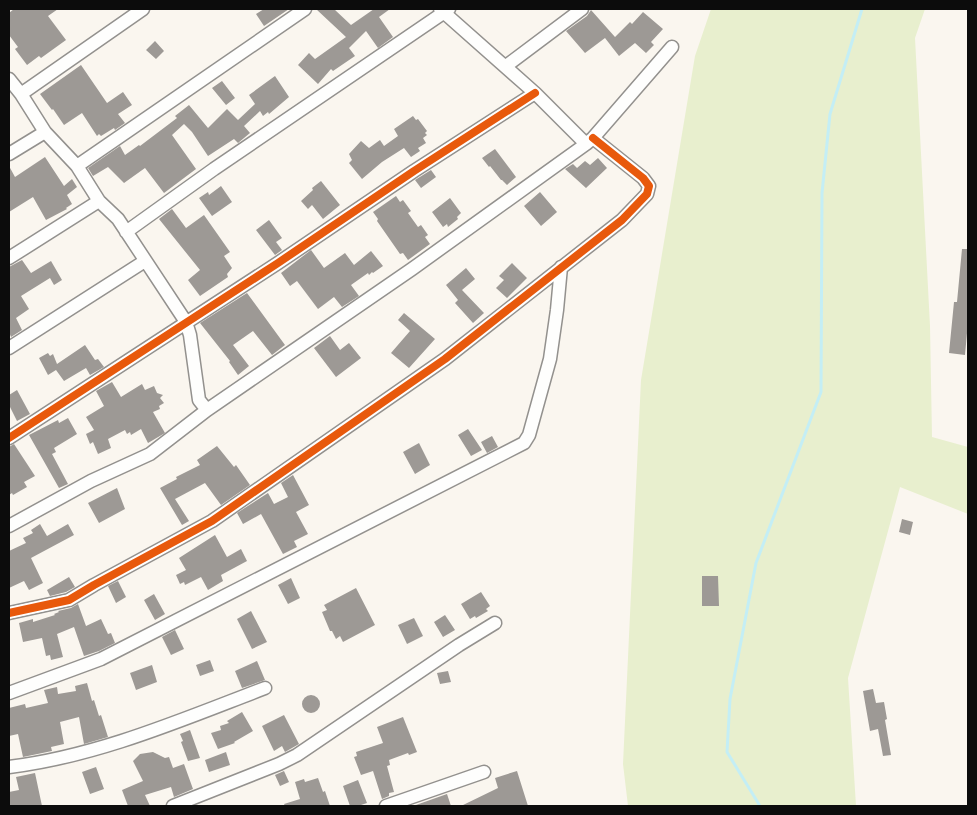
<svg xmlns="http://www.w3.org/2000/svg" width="977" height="815" viewBox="0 0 977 815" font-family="'Noto Serif',serif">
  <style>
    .green { fill: #e8efce }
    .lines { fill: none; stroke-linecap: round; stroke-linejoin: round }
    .stream { stroke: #c4eef5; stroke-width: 3 }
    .building { fill: #9d9995 }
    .minor-casing { stroke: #93918e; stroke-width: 15 }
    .minor { stroke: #fefefd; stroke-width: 12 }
    .cycleway-casing { stroke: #fff; stroke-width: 11 }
    .cycleway { stroke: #e8590c; stroke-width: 8 }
  </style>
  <rect width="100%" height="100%" fill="#faf6ef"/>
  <!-- green -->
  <path class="green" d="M711 9H925L915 38 930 326 932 437 968 447V514L900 487 848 678 856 806H628L623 764 641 380 695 56Z"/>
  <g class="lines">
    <!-- stream -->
    <path class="stream" d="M760 806 727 752 730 699 756 563 821 392 822 193 830 114 862 9"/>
  </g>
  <!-- building -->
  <path class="building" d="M14 9H58L48 16 66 40 41 58 39 56 27 65 15 49 18 47 9 35V13Z
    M264 9H289L264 26 256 14Z
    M316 9H334L351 25 374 9H390L379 17 393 37 378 48 366 31 349 48 355 56 333 71 331 69 318 84 298 65 309 53 315 59 346 37Z
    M591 10 615 37 630 22 632 24 643 12 663 29 651 42 654 45 646 53 635 43 619 56 605 38 585 53 566 31 587 16Z
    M155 41 164 51 156 59 146 50Z
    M81 65 107 103 123 92 132 105 118 114 125 123 115 130 114 128 101 136 99 134 97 136 82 113 64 125 53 109 52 110 40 94Z
    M275 76 289 97 269 114 268 112 263 116 260 111 244 126 250 133 238 143 234 139 208 156 192 132 184 124 172 135 196 169 164 193 145 168 124 183 108 167 93 176 88 168 120 146 125 155 139 145 140 146 177 118 175 116 189 105 208 128 227 109 238 120 255 104 249 95Z
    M222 81 235 98 226 105 212 88Z
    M413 116 416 120 418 119 427 131 425 133 427 135 423 138 426 143 418 148 420 151 411 157 404 148 382 162 362 179 349 163 352 160 349 154 361 141 369 148 380 140 384 146 398 136 394 129Z
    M495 149 516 177 507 185 502 180H501L490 166 489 167 482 158Z
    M45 157 64 186 72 179 77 187 67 195 72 204 66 208 67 209 46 220 33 197 9 212V166L15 177Z
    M598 158 607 168 586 188 565 169 573 164 577 168 585 161 590 165Z
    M431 170 436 177 421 188 415 180Z
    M321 181 340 205 323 219 312 205 308 209 301 201 313 190 312 188Z
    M221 186 232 202 212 216 199 198 208 192 209 195Z
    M540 192 557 212 541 226 524 206Z
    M396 196 400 202 403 200 411 211 408 213 418 227 421 225 428 235 425 237 430 244 408 260 403 253 400 254 377 221 378 219 373 212Z
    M450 198 461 213 457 217 458 219 448 227 447 224 443 227 432 212Z
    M172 209 186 228 204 215 230 252 224 256 232 268 227 274 228 277 200 296 188 280 200 270 159 219Z
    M269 220 282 238 276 242 282 250 275 255 256 230Z
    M962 249H968V322L965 355 949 353 954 302H957Z
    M311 250 324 268 345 253 354 265 371 251 383 266 373 273 372 272 369 275 368 273 351 285 359 296 342 307 334 297 318 309 297 281 290 286 281 273Z
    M22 260 31 273 51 261 62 280 54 285 50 278 21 296 29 309 16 318 22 330 11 337 9 332V267Z
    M512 263 527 278 507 298 496 288 504 280 499 276Z
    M466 268 475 279 462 290 484 313 473 323 455 303 458 300 446 285Z
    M247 293 285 345 272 355 253 331 233 345 249 366 238 375 229 362 230 361 200 323Z
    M404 313 435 339 409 368 391 353 410 331 398 320Z
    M330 336 340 350 349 343 361 358 336 377 314 348Z
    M85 345 95 360 98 359 104 367 90 375 86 368 64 381 56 370 48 375 39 358 48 353 50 356 53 354 57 364Z
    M112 382 121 397 142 384 145 390 154 386 157 393 163 395 160 398 164 403 159 406 160 409 153 412 165 433 148 443 141 429 131 435 130 432 127 434 125 430 108 439 111 448 98 454 93 442 90 444 86 434 94 430 86 417 104 406 96 391Z
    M17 390 30 414 17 421 9 405V395Z
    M68 418 77 434 54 448 56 452 52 454 68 484 59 488 29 435 58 420 59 423Z
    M468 429 482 450 471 456 458 435Z
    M492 436 498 447 487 453 481 442Z
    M419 443 430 465 415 474 403 452Z
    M14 444 35 476 24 482 27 487 13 495 12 493 9 495V447Z
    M217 446 234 467 236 465 250 485 221 505 205 483 175 499 189 521 182 525 160 488 177 479 176 477 200 465 197 460Z
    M293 475 309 505 296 512 308 534 294 541 297 547 283 554 261 514 243 524 237 513 268 493 274 504 288 497 281 483Z
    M117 488 125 509 99 523 88 503Z
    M902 519 913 522 910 535 899 532Z
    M40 524 47 536 68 524 74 535 31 558 43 583 29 590 24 581 9 588V551L26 543 23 538 33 533 31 530Z
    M215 535 227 557 241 549 247 561 221 575 223 581 208 590 201 577 185 585 184 582 180 584 176 575 186 570 179 558Z
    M702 576H718L719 606H702Z
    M69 577 75 587 66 592 50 596 47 590Z
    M291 578 300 598 288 604 278 585Z
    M118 581 126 597 116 603 108 586Z
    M356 588 375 625 343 642 340 636 336 639 332 631H330L322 612 327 610 324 605Z
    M481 592 490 606 486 609 488 611 476 618 475 616 470 619 461 604Z
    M154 594 165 614 155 620 144 600Z
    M78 604 86 626 101 619 108 634 111 633 115 643 99 651 84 656 74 627 57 634 63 657 51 660 50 655 46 656 42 638 23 642 19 623 33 619V622L55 615 54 614 59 612 58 611 71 608Z
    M251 611 267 642 252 649 237 619Z
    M445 615 455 630 443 637 434 622Z
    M414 618 423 636 407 644 398 625Z
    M175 630 184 649 171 655 162 637Z
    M210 660 214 671 200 676 196 665Z
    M257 661 265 680 242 688 235 671Z
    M152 665 157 682 136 690 130 673Z
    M448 671 451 682 440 684 437 673Z
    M87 683 92 701 94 700 99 716 101 715 108 737 84 744 79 717 60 722 64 744 51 747 52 751 23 757 18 734 9 736V708L25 704 26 708 48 703 44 690 57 687 58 694 76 691 75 686Z
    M873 689 876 703 884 702 887 719 885 720 891 755 883 756 878 729 870 731 863 691Z
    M302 704a9 9 0 1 1 18 0a9 9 0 1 1-18 0Z
    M242 712 253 731 234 742 235 743 218 749 211 733 221 730 220 726 229 723 227 721Z
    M284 715 299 744 285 752 282 746 274 751 262 726Z
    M403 717 417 752 409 755 408 753 389 760 390 765 387 766 394 792 389 793V796L382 799 373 771 361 775 354 757 357 756 356 752 383 743 377 727Z
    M190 730 200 758 188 761 181 742 183 741 180 734Z
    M153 752 165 758 169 757 173 768 184 764 193 789 174 797 171 787 145 795 150 806H128L122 790 143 781 133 761 140 754Z
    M226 752 230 765 209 772 205 760Z
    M96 767 104 789 90 794 82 772Z
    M284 771 289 782 280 786 275 775Z
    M517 771 528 806H461L498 788 495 778Z
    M35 773 42 806H9V792L19 790 16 777Z
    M318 778 323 792 325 791 330 806H285L284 804 300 799 295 782 304 779 305 782Z
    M358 780 367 803 358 806H350L343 786Z
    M447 794 451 806H416V805Z"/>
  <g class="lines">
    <defs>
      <path id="minor" d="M440 9 535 93 586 144
        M506 66 582 9
        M9 79 21 94 45 132 77 166 99 201 118 219 186 322 190 335 199 400 207 410
        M21 94 143 9
        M9 154 45 132
        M77 166 305 9
        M126 232 214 169 449 9
        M9 258 99 201
        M9 348 145 261
        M9 438 278 263 414 171 535 93
        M9 526 91 481 150 454 207 410 412 269 586 144 593 138 672 47
        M9 613 69 600 94 585 212 521 445 359 622 220 647 194 649 186 643 178 593 138
        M9 693 101 659 524 443 529 435 550 359 557 310 561 267
        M9 767C98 756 181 720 265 688
        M173 806 279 764 297 755 459 645 495 623
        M386 806 484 772"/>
    </defs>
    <!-- minor casing -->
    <use href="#minor" class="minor-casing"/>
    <!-- minor -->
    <use href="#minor" class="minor"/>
    <defs>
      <path id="cycleway" d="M9 438 278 263 414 171 535 93
        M9 613 69 600 94 585 212 521 445 359 622 220 647 194 649 186 643 178 593 138"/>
    </defs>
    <!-- cycleway casing -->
    <use href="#cycleway" class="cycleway-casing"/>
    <!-- cycleway -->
    <use href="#cycleway" class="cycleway"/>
  </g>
  <!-- border -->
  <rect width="977" height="815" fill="none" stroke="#0c0c0c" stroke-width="20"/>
</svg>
